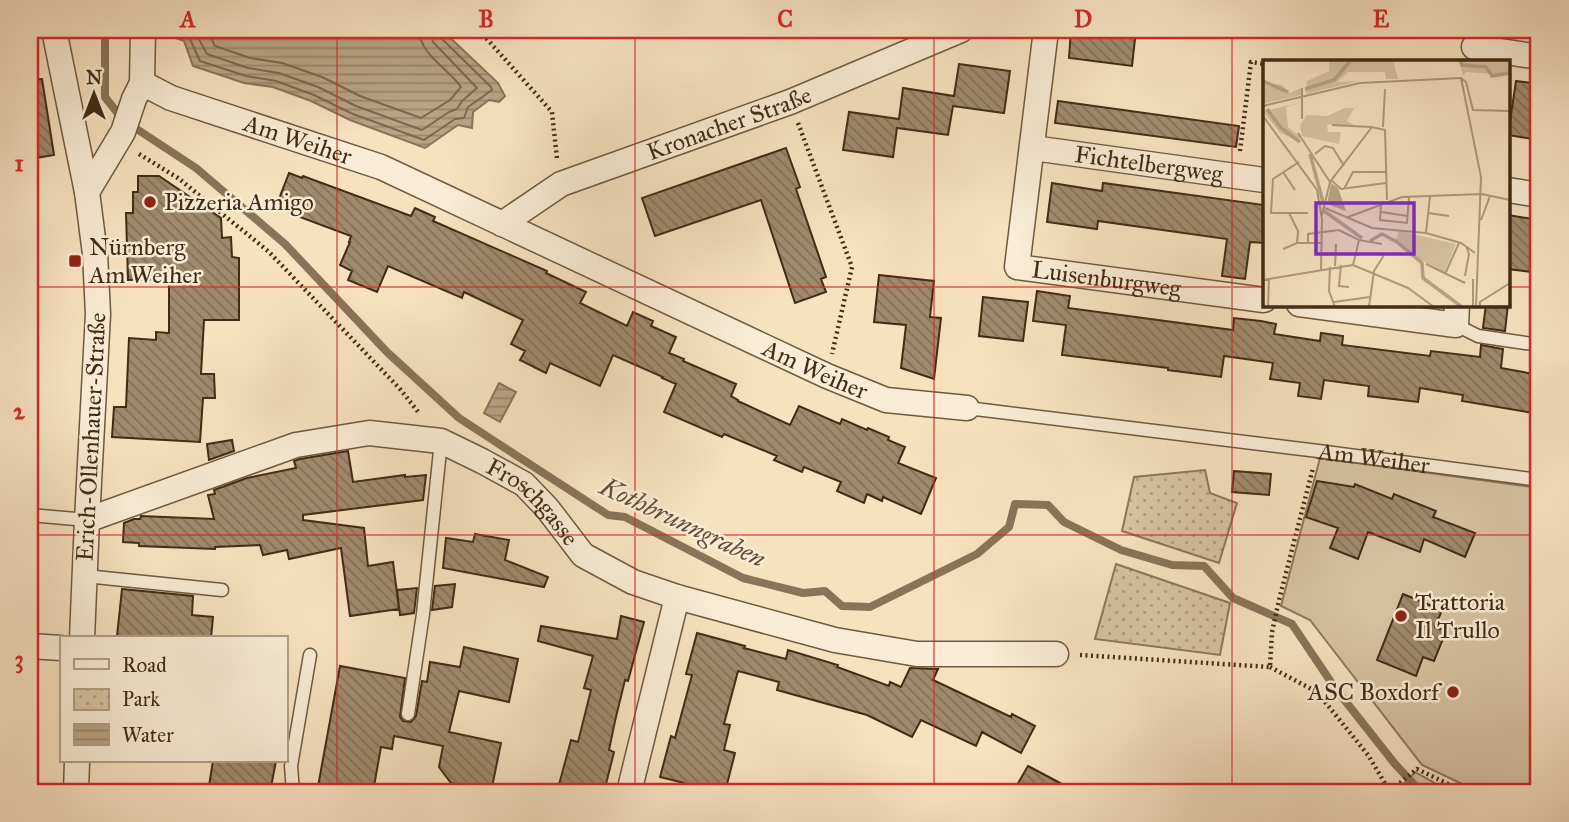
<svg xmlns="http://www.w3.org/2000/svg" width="1569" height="822" viewBox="0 0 1569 822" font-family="'IM FELL Great Primer',serif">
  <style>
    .grass { fill: url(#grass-tufts); stroke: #8d775c; stroke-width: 2 }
    .park { fill: url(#park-dots); stroke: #8d775c; stroke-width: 2 }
    .garden { fill: #d8c3a3; stroke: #8d775c; stroke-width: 2 }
    .water { fill: url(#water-rules); stroke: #897459; stroke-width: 2 }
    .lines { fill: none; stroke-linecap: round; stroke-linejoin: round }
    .shore { stroke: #7e684e; stroke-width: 2 }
    .stream { stroke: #897459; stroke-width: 8 }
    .building { fill: url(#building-back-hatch); stroke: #422b16; stroke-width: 2 }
    .lane-casing { stroke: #6f5940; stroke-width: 15 }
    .street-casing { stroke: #6f5940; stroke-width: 27 }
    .path { stroke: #422b16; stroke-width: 4.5; stroke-dasharray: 2 3.5; stroke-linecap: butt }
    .lane { stroke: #faecd6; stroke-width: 12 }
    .street { stroke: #faecd6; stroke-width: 24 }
    .grid { fill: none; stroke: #d62828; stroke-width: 2; stroke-opacity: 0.55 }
    .poi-dot { fill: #8f2418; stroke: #faecd6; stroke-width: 2.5 }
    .labels { text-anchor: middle; stroke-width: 5; stroke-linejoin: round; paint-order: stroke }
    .street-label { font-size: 24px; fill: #422b16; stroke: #faecd6 }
    .poi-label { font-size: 24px; fill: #422b16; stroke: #faecd6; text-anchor: start }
    .water-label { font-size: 26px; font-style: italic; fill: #664f38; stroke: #faecd6 }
    .inset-river { fill: none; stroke: #b9a486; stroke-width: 3.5 }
    .inset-road { fill: none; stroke: #af997c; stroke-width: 2 }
    .view { fill: #7b2cbf; fill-opacity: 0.15; stroke: #7b2cbf; stroke-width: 3.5 }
    .inset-edge { fill: none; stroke: #422b16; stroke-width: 3.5 }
    .neatline { fill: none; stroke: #d62828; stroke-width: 2.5 }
    .grid-label { font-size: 23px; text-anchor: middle; font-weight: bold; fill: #d62828 }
  </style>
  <defs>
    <pattern id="grass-tufts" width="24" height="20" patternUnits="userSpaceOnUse" patternTransform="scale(1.75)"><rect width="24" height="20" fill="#d8c3a3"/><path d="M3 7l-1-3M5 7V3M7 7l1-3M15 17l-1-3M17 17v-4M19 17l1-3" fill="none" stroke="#b19f84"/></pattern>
    <pattern id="park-dots" width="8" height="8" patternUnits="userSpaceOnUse" patternTransform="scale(1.75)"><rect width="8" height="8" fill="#d8c3a3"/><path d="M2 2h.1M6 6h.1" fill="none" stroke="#b19f84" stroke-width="1.8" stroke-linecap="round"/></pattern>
    <pattern id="water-rules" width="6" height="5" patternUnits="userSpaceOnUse" patternTransform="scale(1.75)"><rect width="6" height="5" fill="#b9a486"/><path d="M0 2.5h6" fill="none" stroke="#98866d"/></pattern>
    <pattern id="building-back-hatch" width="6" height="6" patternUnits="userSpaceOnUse" patternTransform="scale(1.75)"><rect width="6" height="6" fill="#a08a6e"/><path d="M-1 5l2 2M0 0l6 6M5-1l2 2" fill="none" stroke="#847159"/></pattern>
  </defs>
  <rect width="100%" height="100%" fill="#f7e2c0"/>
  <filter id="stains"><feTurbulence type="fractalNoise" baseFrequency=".00286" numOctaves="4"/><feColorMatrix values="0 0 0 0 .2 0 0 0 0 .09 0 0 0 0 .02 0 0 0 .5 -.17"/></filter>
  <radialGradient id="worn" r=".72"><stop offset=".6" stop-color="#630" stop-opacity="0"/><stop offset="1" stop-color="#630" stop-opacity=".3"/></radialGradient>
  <!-- grass -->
  <path class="grass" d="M1415 772 1451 792H1396Z"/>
  <!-- park -->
  <path class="park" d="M1205 470 1210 493 1237 503 1219 563 1122 531 1134 477Z
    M1116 564 1230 603 1220 655 1095 639Z"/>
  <!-- garden -->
  <path class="garden" d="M1320 458 1539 488V792H1479L1422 765 1310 620 1281 606Z"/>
  <!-- water -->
  <path class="water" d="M169 30H442L498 83 505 96 499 102 489 100 473 112 472 128 458 125 425 148 350 120 311 101 273 87 244 83 193 66 184 41 173 37Z
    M499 383 516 392 500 422 484 413Z"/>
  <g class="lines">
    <!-- shore -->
    <path class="shore" d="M177 30 189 37 200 61 246 76 276 81 314 95 353 114 424 140 455 119 464 118 468 107 492 90 491 87 440 37 438 30
      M194 30 207 54 248 68 279 73 318 87 356 106 422 130 449 112 457 109 462 101 477 88 433 42 429 30
      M207 30 215 46 250 58 282 63 322 77 360 96 421 118 450 100 461 87C448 68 420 55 419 30"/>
    <!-- stream -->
    <path class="stream" d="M105 30V97L123 120 196 168 285 244 387 352 459 418 608 515 625 517 743 578 803 593 825 591 842 606 870 607 977 554 1009 527 1015 504 1048 505 1064 522 1121 550 1172 565 1204 566 1233 598 1292 624 1335 688 1395 764 1421 792"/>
  </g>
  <!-- building -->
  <path class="building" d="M1071 30H1136L1132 66 1069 58Z
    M959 64 1010 71 1004 113 953 106 948 135 897 128 893 157 843 150 849 112 899 119 903 88 954 96Z
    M42 79 54 155 30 159V80Z
    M1516 81 1539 84V140L1508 135Z
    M1058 101 1239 126 1236 147 1055 123Z
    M786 148 800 187 796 189 826 277 821 279 826 292 795 303 761 200 655 236 642 198Z
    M289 173 302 178 303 176 411 216 415 208 435 217 433 221 547 271 546 273 586 292 580 303 627 326 633 312 653 321 651 326 676 337 669 353 684 359 683 361 736 384 731 396 738 400V401L790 425 799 406 840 424 842 419 867 430 868 428 889 437 888 440 905 447 898 463 936 478 921 514 883 497 882 501 867 494 864 503 837 491 841 482 804 467 802 472 774 460 777 456 724 434 722 437 664 412 676 384 662 378 663 377 613 355 600 386 550 363 546 373 520 360 525 351 511 344 523 320 464 292 462 298 388 266 377 292 348 280 352 271 340 265 350 242H349L351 236 289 213 292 204 279 199Z
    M138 176H159L221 218 222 238 231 237 232 257 239 258V320H204L201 374H214L215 398H203L200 442 112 437 114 407H126L129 338 156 340V332L169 333V279L128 280 126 213H133V192H138Z
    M1052 183 1102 191 1103 183 1264 205V243L1250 242 1245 279 1222 276 1227 239 1098 221 1097 229 1047 222Z
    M1508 215 1539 220V273L1508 269Z
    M879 275 934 281 930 317 941 318 934 379 901 368 906 325 874 322Z
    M1037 291 1070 296 1068 308 1233 330 1234 318 1261 321 1276 324 1274 334 1320 341 1321 333 1343 336 1342 345 1430 356 1431 351 1480 357 1481 345 1503 349 1501 368 1539 375V414L1462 401 1463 395 1420 388 1418 402 1368 396 1369 386 1324 380 1321 399 1298 396 1300 383 1270 379 1273 363 1224 356 1221 377 1168 370V368L1062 355 1066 325 1033 321Z
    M983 297 1028 302 1023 341 979 336Z
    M1486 304H1508L1505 331 1483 328Z
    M232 440 234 451 209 460 207 444Z
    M348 451 353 482 405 475V477L426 475 423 500 303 515V520L364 528 368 566 393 562 399 609 350 616 341 548 289 559 287 550 263 555 260 545 215 547V549L139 546V543L123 542 124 523 134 519H140L141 516 214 519 208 495 215 494 214 490 247 478 296 468 294 461 300 459Z
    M1234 471 1271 474 1269 495 1232 492Z
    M1317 481 1354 487 1355 484 1392 499 1394 494 1436 511 1433 517 1475 533 1465 557 1424 539 1420 552 1368 532 1358 559 1330 548 1338 528 1306 517Z
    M475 534 509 540 505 560 548 577 544 587 443 568 446 538 473 542Z
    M455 584 452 607 432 610 435 586Z
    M417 588 414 613 400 615 397 590Z
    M122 589 193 596 192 615 213 617 211 638H138L117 636Z
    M1403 594 1442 610 1435 627 1446 631 1434 661 1423 657 1416 676 1377 660Z
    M621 616 644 622 628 681 625 680 615 721 609 750 614 752 604 792H557L571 740 578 742 591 690 584 688 593 656 538 641 541 626 617 639Z
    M697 633 745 646 744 648 786 659 788 650 838 665 837 667 889 686 890 682 901 687 910 668 936 669H938L933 680 1011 717 1012 714 1035 726 1021 753 982 732 976 746 921 720 912 737 867 715 777 690 779 682 738 671 724 724 730 725 724 750 735 753 725 792H681L684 783 660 777 671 736 675 738 692 675 686 674Z
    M464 647 518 659 509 702 459 691 449 732 501 743 491 792 451 783 439 767 443 746 394 736 392 749 381 747 373 792H317L340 666 405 678 400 717 403 721 411 722 416 716 422 681 427 682 430 662 460 667Z
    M213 761H276L270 792H208Z
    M1028 766 1077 792H1013Z"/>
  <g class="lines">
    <defs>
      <g id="lane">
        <path d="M1456 325 1478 336 1539 345"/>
        <path id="s1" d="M967 408 1318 451 1539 480"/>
        <path d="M30 515 87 520"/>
        <path d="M85 576 222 590"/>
        <path d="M408 714 423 614 441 441"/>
        <path d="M293 792 291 766 310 655"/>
      </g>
      <g id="street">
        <path d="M54 30 87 192 95 254 98 314 87 520 82 638"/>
        <path id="s2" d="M1046 30 1017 267 1264 300"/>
        <path d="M1474 47 1539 57"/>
        <path id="s3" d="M142 83 171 98 381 167 827 376 886 400 967 408"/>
        <path id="s4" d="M1033 148 1264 180"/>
        <path d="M1508 190 1539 195"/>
        <path d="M87 192 123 132 134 99 142 83 143 30"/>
        <path id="s5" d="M502 224 561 184 790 102 961 30"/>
        <path d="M1299 304 1456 325 1457 304"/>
        <path id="s6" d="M87 520 296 445 369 433 441 441 482 461 524 484 547 508 583 555 633 582 677 597 835 640 917 654H1056"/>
        <path d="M30 646 61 648"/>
        <path d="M76 792 77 761"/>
        <path d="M629 792 677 597"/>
      </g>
    </defs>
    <!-- lane casing -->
    <use href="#lane" class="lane-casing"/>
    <!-- street casing -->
    <use href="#street" class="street-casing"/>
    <!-- path -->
    <path class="path" d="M479 30 552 112 557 159
      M798 123 852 267 832 354
      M1240 151 1251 62 1264 64
      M139 154 178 178 268 251 400 389 419 413
      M1080 655 1270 667 1272 632 1279 600 1313 468
      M1270 667 1317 692 1368 755 1389 790
      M1386 792 1400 783 1417 769 1465 792"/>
    <!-- lane -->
    <use href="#lane" class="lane"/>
    <!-- street -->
    <use href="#street" class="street"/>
  </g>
  <!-- grid -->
  <path class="grid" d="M337 30V792M635 30V792M934 30V792M1232 30V792M30 287H1264M1508 287H1539M30 535H1539"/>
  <!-- markers -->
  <g class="poi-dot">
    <circle cx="150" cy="202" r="7"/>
    <rect x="68" y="254" width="14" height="14" rx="3.5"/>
    <circle cx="1401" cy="616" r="7"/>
    <circle cx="1453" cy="692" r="7"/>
  </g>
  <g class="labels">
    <!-- street labels -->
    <g class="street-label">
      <text dy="8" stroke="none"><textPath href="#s5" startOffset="250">Kronacher Straße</textPath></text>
      <text dy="8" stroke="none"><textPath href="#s3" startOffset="166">Am Weiher</textPath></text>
      <text dy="8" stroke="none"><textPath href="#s4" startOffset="117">Fichtelbergweg</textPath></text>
      <text dy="8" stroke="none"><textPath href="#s2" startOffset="329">Luisenburgweg</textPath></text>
      <text dy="8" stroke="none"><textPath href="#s3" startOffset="733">Am Weiher</textPath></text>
      <text transform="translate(91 437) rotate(-87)" y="8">Erich-Ollenhauer-Straße</text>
      <text dy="8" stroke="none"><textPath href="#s1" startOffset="410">Am Weiher</textPath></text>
      <text dy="8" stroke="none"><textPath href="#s6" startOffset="480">Froschgasse</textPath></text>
    </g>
    <!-- poi labels -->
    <g class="poi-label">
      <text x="164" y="210">Pizzeria Amigo</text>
      <text x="89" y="255">Nürnberg<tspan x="89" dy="28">Am Weiher</tspan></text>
      <text x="1415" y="610">Trattoria<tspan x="1415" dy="28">Il Trullo</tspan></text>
      <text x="1439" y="700" text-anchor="end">ASC Boxdorf</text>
    </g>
    <!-- water labels -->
    <g class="water-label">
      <text transform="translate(683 522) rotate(25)" y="9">Kothbrunngraben</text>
    </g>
  </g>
  <!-- overview -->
  <g transform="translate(1263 60)">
    <rect width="247" height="247" fill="#f7e2c0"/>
    <path d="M66 0H130L135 19H123L122 12H85L74 22 95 21 43 34 44 21 66 11ZM196 0H247V15L203 12 200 16ZM6 23 19 25 27 33 38 28V35L0 44V25ZM37 43 23 47 25 67 37 77 34 80 17 73 0 51Z" fill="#d8c3a3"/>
    <path d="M82 48H91L84 61 91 65H64L65 72H78L76 84 39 76 37 65 44 55 64 56Z" fill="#d8c3a3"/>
    <path d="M136 171 193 184 181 213 142 191 133 181Z" fill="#d8c3a3"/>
    <path d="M68 123 75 128 83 151 64 144Z" fill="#b9a486"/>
    <path class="inset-river" d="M197 0 199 5 223 7 229 16 247 13M0 21 25 32M42 29 71 20 88 0M4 49 18 68 37 82M47 94 60 142M61 151 99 178M107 181 119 174 134 182 159 203 160 218 199 247"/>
    <path class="inset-road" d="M198 18 203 22 210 50 247 51M0 46 97 23 198 18 218 117 213 247M0 56 54 130 59 159 58 210M39 59V28M69 65 108 67M120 67 122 29M35 73 67 122M52 94 62 86 70 88 81 106M20 112 32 130M68 120 78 129 123 123M81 129 90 112H123M167 136 163 173 198 183 212 193M118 143 117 160 144 163 146 137M62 148 109 168 163 173M118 152 145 156M26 153H8L10 119 36 102M165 153 186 156M59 155 67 122 109 67 122 70 124 140M85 157 139 137 219 134 247 140M218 160 227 136M34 183 35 171 26 153H45M45 183V174L76 170 96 180 119 184M20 189 34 183H59M163 204 202 223M78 205 76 226 86 227M90 205 96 180M72 206 73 184M67 207 66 231 72 247M182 214 196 183M202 216 206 194 203 186M0 220 90 205 145 228 171 247M71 242 107 237M210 246V219M5 247 6 218M106 247 111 211 121 195M217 247V242L247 223"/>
    <path class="view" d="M53 143H151V194H53Z"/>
    <rect width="247" height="247" class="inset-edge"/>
  </g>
  <!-- margin -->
  <rect width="1569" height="822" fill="none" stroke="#f7e2c0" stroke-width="77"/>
  <!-- legend -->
  <rect x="60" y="636" width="228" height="126" fill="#faecd6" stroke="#b09f89" stroke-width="2"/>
  <rect x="74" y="659" width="35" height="10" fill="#faecd6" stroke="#b09f89" stroke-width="2"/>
  <text x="122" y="672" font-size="21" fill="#422b16">Road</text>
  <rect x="74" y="689" width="35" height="21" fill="url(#park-dots)" stroke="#b09f89" stroke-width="2"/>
  <text x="122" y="706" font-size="21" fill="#422b16">Park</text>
  <rect x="74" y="724" width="35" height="21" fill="url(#water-rules)" stroke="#b09f89" stroke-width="2"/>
  <text x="122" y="742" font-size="21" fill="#422b16">Water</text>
  <!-- north arrow -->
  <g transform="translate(94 94)" stroke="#faecd6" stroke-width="5" paint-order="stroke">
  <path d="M0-5L12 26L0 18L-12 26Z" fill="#422b16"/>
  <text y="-10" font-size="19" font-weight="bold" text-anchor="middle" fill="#422b16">N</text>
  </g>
  <rect x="38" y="38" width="1492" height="746" class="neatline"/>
  <g class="grid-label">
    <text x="188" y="27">A</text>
    <text x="486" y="27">B</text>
    <text x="785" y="27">C</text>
    <text x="1083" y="27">D</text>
    <text x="1381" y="27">E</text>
    <text x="19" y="171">1</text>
    <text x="19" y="419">2</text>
    <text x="19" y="667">3</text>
  </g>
  <rect width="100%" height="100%" filter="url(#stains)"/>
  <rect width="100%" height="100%" fill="url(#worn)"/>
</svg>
